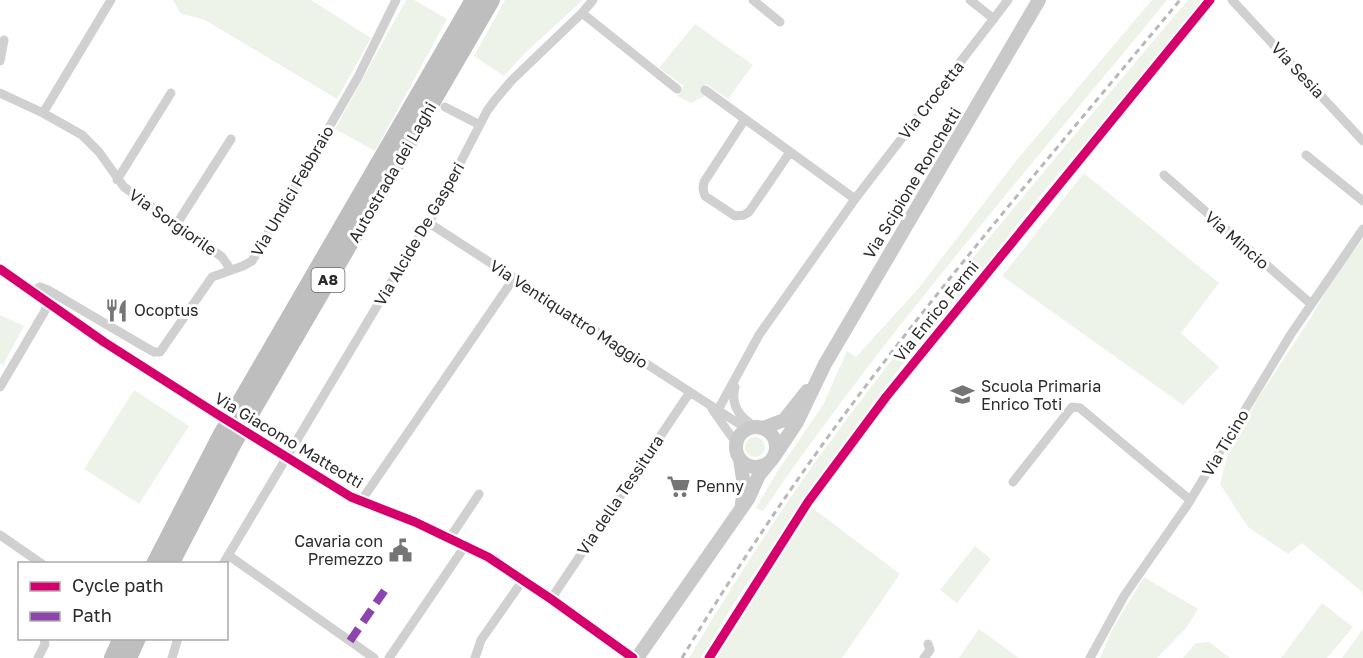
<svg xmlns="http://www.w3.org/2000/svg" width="1363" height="658" viewBox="0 0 1363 658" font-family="'Golos Text',sans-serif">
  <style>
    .green { fill: #eef3ea }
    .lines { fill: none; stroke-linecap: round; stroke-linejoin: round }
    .minor { stroke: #d0d0d0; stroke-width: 9 }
    .secondary { stroke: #c9c9c9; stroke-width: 14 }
    .motorway { stroke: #bebebe; stroke-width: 18 }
    .rail { stroke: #b8b8b8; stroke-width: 3; stroke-dasharray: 6 4.5; stroke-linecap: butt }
    .minor-bridge { stroke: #d0d0d0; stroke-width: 9 }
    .quiet { stroke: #8e44ad; stroke-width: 8; stroke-dasharray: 15 8; stroke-linecap: butt }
    .cycleway-casing { stroke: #fff; stroke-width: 13 }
    .cycleway { stroke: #d6006c; stroke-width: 9 }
    .labels { text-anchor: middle; stroke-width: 6; stroke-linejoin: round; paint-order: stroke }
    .shield { fill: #fff; stroke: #6b6b6b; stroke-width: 1.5 }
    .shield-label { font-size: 15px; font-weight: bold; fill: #2b2b2b }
    .street-label { font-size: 16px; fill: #2b2b2b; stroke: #fff }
    .poi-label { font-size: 16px; fill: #2b2b2b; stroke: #fff; text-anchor: start }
  </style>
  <rect width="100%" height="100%" fill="#fff"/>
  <!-- green -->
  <path class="green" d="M173 0H311L371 38 337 99 205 20 180 13Z
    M406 0H414L447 19 375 151 335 129Z
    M505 0H583L526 52 504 76 474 56Z
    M1152 0H1167C1030 168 886 331 763 511L756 508 777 472 823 405 847 351 856 357 918 289 1016 161Z
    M1188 0H1202L1124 97 1039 197 956 303 902 365 848 438 738 597 701 658H689C740 572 794 488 855 408 961 268 1075 134 1188 0Z
    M695 24 753 65 728 99 706 84 700 89 705 96 691 103 677 96 684 86 659 68Z
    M1084 173 1219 283 1181 333 1219 367 1183 405 1002 276Z
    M1363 239V599L1362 592 1302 543 1288 554 1248 527 1220 484 1228 453 1258 398 1310 319 1337 272Z
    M0 315 24 326 3 365 0 363Z
    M134 390 189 426 139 504 84 469Z
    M745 447a10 10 0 1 1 20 0a10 10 0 1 1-20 0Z
    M811 507 900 574 842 658H716Z
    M975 546 991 559 957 603 940 590Z
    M1144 577 1198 609 1187 627 1157 658H1100L1112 630Z
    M1322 603 1353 627 1327 658H1281Z
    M979 629 1019 658H959Z
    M1363 629V658H1342Z
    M1209 642 1230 658H1183L1196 643Z"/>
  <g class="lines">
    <!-- minor -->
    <path class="minor" d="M753 0 780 22
      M970 0 994 19
      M1232 0 1363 141
      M582 13 677 89
      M0 61 4 40
      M705 90 855 199
      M0 93 43 113 82 135 99 152 124 187 222 257 231 270
      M445 107 480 125
      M43 113 111 0
      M745 119 704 182 703 189 705 196 735 216 744 215 749 212 790 152
      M1306 155 1363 201
      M1164 175 1311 304
      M117 180 171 93
      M429 223 747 429
      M176 225 231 139
      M0 269 104 342 217 414
      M32 291 40 287 48 290 145 347 154 352H160L212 277 243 266 252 261 358 77 396 0
      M0 387 49 304
      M735 387C730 406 740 417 755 427
      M712 409 736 443
      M718 410 759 335 855 199 1008 0
      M257 438 351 497 415 522 488 557 551 599 633 658
      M1013 482 1072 407 1080 408 1190 500
      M361 501 514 278
      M0 535 42 564
      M449 539 479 494
      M228 555 374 658
      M223 564 414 244 429 223 487 111 495 100 512 80 582 13 593 0
      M551 599 690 392
      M38 658 45 644 44 638
      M172 658 178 638
      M389 658 465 546
      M475 658 481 640 523 580
      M709 658 808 502 886 397 1210 0
      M924 658 930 650 928 644
      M1090 658 1124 596 1188 504 1291 334 1363 229"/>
    <!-- secondary -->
    <path class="secondary" d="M736 447a20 20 0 1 1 40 0a20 20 0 1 1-40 0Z
      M763 428 784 420 807 391
      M740 459 744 486 742 504
      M637 658 748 499 759 475 773 458 797 422 825 364 1039 0"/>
    <!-- motorway -->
    <path class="motorway" d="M155 564 221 436 474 0
      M170 564 233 443 491 0
      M113 658 122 638
      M128 658 137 638"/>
    <!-- rail -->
    <path class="rail" d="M682 658C738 565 799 474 865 387 965 255 1074 128 1180 0"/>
    <!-- minor-bridge -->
    <path class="minor-bridge" d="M217 414 257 438"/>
    <!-- quiet -->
    <path class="quiet" d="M350 641 387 587"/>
    <defs>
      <path id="cycleway" d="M0 269 104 342 217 414 351 497 415 522 488 557 551 599 633 658
        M709 658 808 502 886 397 1210 0"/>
    </defs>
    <!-- cycleway casing -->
    <use href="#cycleway" class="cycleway-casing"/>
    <!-- cycleway -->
    <use href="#cycleway" class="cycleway"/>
  </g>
  <!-- icons -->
  <defs>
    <symbol id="restaurant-bare" viewBox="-9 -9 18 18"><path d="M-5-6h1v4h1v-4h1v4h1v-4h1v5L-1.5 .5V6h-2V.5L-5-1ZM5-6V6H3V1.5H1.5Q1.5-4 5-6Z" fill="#757575" stroke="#fff" stroke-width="2.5" paint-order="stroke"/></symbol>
    <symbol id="school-bare" viewBox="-9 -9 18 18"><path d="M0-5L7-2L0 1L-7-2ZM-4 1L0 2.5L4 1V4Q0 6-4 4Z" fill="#757575" stroke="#fff" stroke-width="2.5" paint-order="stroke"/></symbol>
    <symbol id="supermarket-bare" viewBox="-9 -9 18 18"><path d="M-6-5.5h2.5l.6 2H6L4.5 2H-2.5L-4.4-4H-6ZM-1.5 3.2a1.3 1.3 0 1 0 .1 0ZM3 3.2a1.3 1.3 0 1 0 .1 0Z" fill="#757575" stroke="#fff" stroke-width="2.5" paint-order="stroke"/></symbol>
    <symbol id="civic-bare" viewBox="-9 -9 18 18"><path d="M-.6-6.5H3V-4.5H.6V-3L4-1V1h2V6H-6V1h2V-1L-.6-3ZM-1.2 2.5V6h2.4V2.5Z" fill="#757575" stroke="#fff" stroke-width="2.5" paint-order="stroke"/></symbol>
  </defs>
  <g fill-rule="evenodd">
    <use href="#restaurant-bare" x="100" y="294" width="33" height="33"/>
    <use href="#school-bare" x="946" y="378" width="33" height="33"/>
    <use href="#supermarket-bare" x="662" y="470" width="33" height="33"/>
    <use href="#civic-bare" x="384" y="534" width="33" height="33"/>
  </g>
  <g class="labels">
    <!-- shield labels -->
    <rect class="shield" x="311.5" y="268" width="33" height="24" rx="4.5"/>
    <g class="shield-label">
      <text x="328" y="285">A8</text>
    </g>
    <!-- street labels -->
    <g class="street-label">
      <text transform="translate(1298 70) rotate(47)" y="6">Via Sesia</text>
      <text transform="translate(931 100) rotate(-52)" y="6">Via Crocetta</text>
      <text transform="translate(392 172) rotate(-60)" y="6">Autostrada dei Laghi</text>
      <text transform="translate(912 183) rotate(-59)" y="6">Via Scipione Ronchetti</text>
      <text transform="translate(292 191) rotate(-60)" y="6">Via Undici Febbraio</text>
      <text transform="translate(173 222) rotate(35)" y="6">Via Sorgiorile</text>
      <text transform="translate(419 234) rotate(-60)" y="6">Via Alcide De Gasperi</text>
      <text transform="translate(1237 240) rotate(41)" y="6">Via Mincio</text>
      <text transform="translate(936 311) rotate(-51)" y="6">Via Enrico Fermi</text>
      <text transform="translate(569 314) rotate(33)" y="6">Via Ventiquattro Maggio</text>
      <text transform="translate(289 440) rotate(31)" y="6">Via Giacomo Matteotti</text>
      <text transform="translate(1225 443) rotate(-59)" y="6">Via Ticino</text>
      <text transform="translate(620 495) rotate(-56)" y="6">Via della Tessitura</text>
    </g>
    <!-- poi labels -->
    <g class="poi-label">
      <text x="134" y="316">Ocoptus</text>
      <text x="981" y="392">Scuola Primaria<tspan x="981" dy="18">Enrico Toti</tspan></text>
      <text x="696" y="492">Penny</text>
      <text x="383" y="547" text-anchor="end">Cavaria con<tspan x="383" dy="18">Premezzo</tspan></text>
    </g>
  </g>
  <!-- legend -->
  <rect x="18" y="562" width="210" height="78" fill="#ffffff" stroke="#aaaaaa" stroke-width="1.5"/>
  <rect x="30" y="582" width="30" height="9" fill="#d6006c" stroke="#aaaaaa" stroke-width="1.5"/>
  <text x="72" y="592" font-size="18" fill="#2b2b2b">Cycle path</text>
  <rect x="30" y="612" width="30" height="9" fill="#8e44ad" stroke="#aaaaaa" stroke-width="1.5"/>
  <text x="72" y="622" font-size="18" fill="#2b2b2b">Path</text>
</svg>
